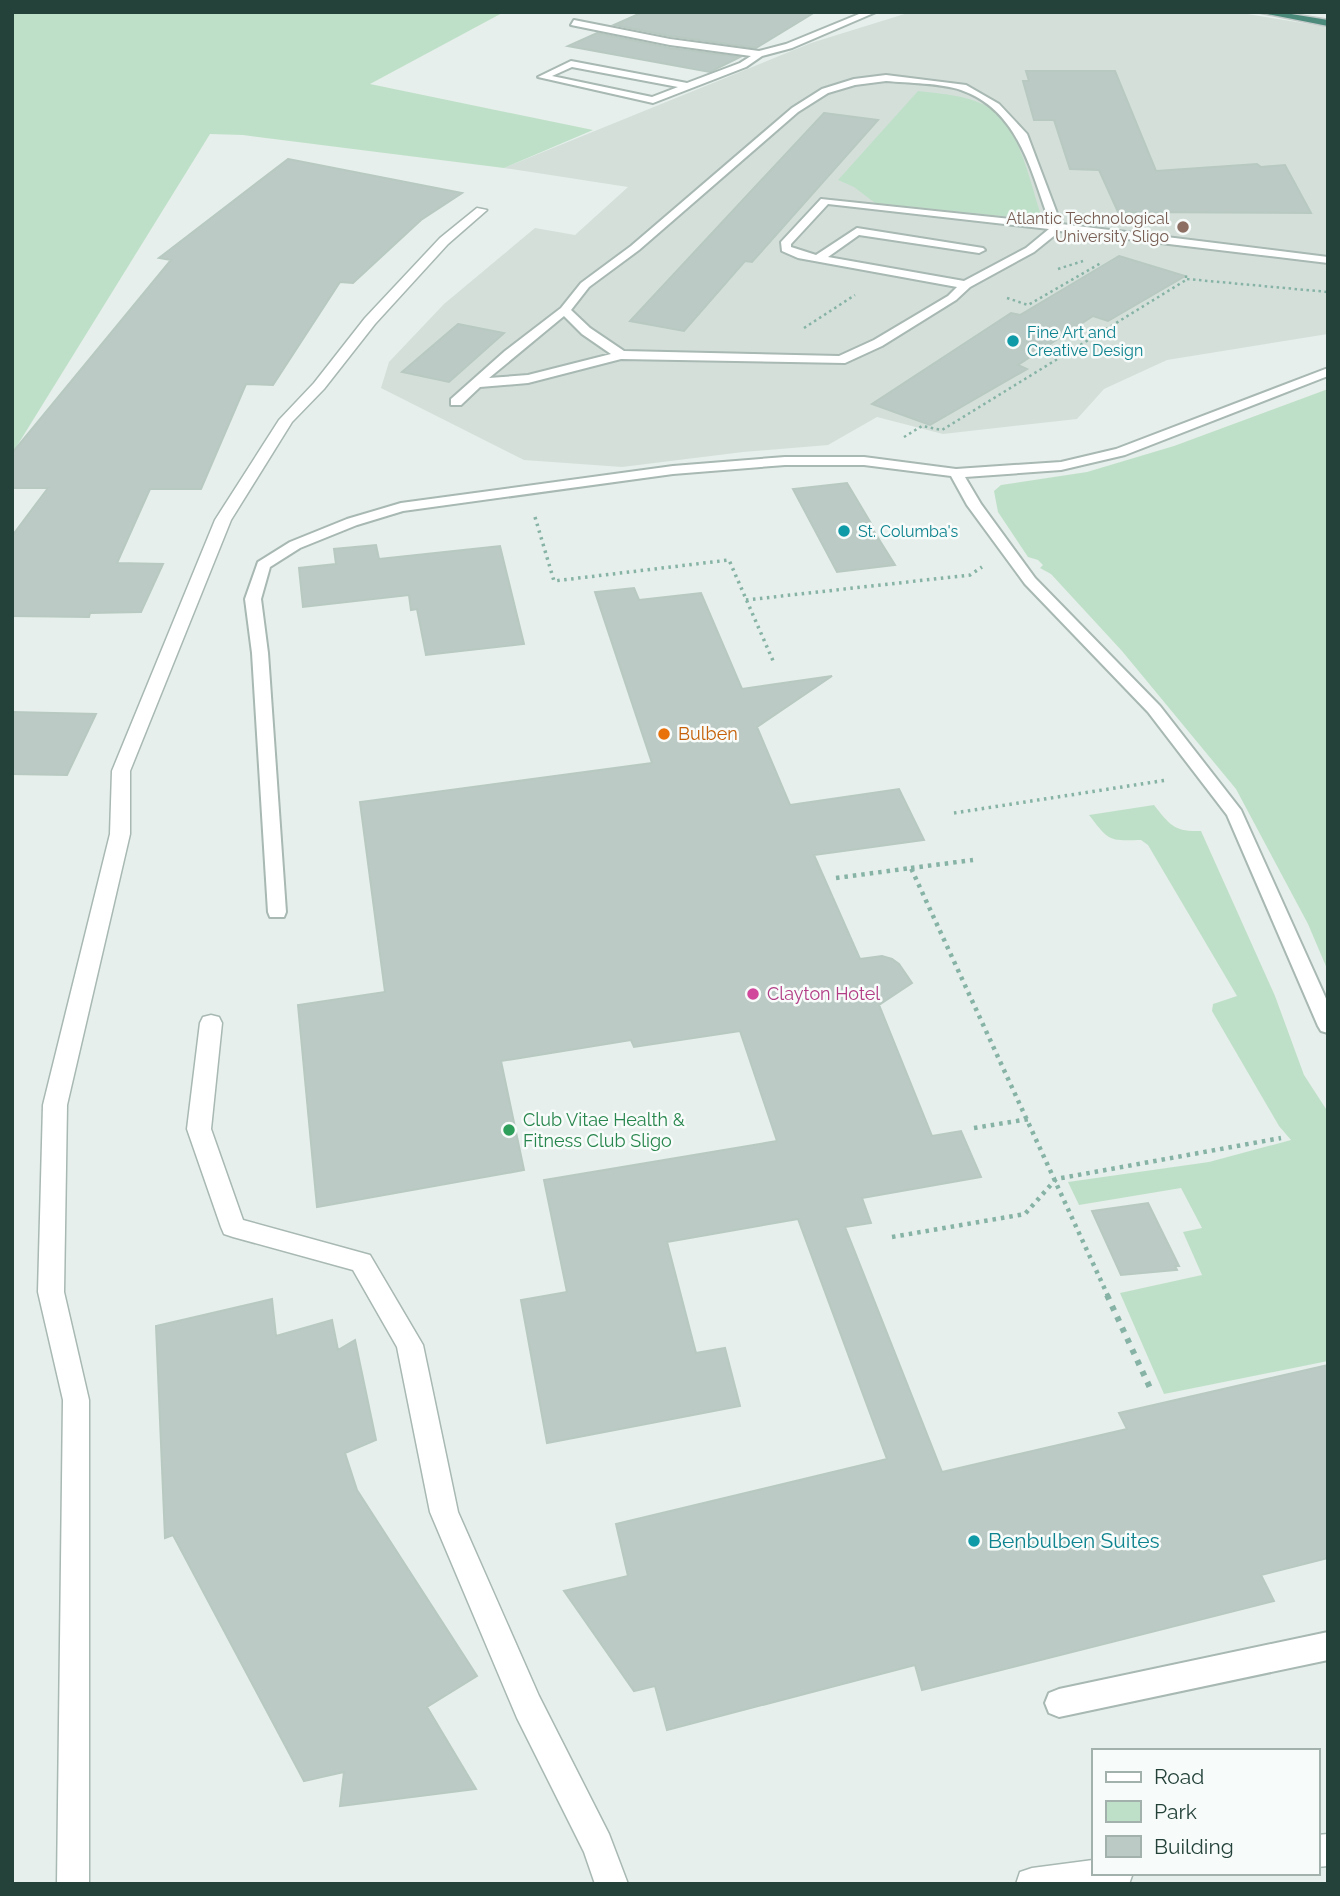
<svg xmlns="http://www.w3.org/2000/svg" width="1340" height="1896" viewBox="0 0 1340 1896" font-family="Raleway,sans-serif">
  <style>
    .built { fill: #d4dfda }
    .green { fill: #bfe0c8 }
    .building { fill: #bbcac4; stroke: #b8c9c2; stroke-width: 2 }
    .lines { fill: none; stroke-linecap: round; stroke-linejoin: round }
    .service-casing { stroke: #a8b8b2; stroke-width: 4 }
    .minor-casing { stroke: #a8b8b2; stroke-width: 3 }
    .trunk-casing { stroke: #c2cac8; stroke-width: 3 }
    .path-far3 { stroke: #86b3a5; stroke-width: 2.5; stroke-dasharray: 2.5 3.5; stroke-linecap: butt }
    .path-far2 { stroke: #86b3a5; stroke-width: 3.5; stroke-dasharray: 2.5 4.5; stroke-linecap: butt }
    .path-far1 { stroke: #86b3a5; stroke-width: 4.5; stroke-dasharray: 3.5 5; stroke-linecap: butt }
    .path { stroke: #86b3a5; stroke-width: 6; stroke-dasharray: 5 7; stroke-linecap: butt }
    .service { fill: #fff; fill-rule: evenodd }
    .minor { fill: #fff; fill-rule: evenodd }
    .trunk { fill: #4c8a7c; fill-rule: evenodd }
    .education-dot { fill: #8d6e63; stroke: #f7fbf9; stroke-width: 2.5 }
    .culture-dot { fill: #0f9aa8; stroke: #f7fbf9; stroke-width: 2.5 }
    .food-dot { fill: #e8710a; stroke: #f7fbf9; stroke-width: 2.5 }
    .hotel-dot { fill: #d1479c; stroke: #f7fbf9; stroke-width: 2.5 }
    .leisure-dot { fill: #2e9e5b; stroke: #f7fbf9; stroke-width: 2.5 }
    .labels { text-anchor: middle; stroke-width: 5; stroke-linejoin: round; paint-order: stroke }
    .far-education-label { font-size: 16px; fill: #785e54; stroke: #f7fbf9; text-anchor: end }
    .far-culture-label { font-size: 16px; fill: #0d838f; stroke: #f7fbf9; text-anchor: start }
    .food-label { font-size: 18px; fill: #c56008; stroke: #f7fbf9; text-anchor: start }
    .hotel-label { font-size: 18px; fill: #b23c85; stroke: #f7fbf9; text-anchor: start }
    .leisure-label { font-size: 18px; fill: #27864d; stroke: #f7fbf9; text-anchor: start }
    .near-culture-label { font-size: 21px; fill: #0d838f; stroke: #f7fbf9; text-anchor: start }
  </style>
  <rect width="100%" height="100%" fill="#e6efeb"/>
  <!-- built -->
  <path class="built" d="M911 12H1235L1328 27V334L1167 360 1104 389 1077 419 943 434 877 417 828 445 743 452 622 467 524 460 381 388 389 362 444 304 535 228 575 235 628 187 504 168 811 43Z"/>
  <!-- green -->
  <path class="green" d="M12 12H504L370 84 593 130 504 168 243 135 210 134 12 454Z
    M918 91C941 94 971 95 991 109 1020 128 1030 183 1041 215L1039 220 875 203 854 187 838 180Z
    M1328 389V971L1308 924 1236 789 1122 651 1051 574 1040 568 1043 565 1038 560 1028 557 998 512 994 491 1001 485 1087 472 1174 446Z
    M1154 805C1170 825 1174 832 1201 831L1275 996 1304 1075 1328 1112V1361L1164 1394 1120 1293 1202 1275 1183 1232 1202 1228 1181 1188 1079 1205 1068 1182 1209 1162 1291 1140 1279 1126 1212 1011 1213 1004 1237 996 1148 845 1141 840C1108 841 1109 841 1089 815Z"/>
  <!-- building -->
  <path class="building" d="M643 12H815L756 48 670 36 614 25Z
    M597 33 670 48 740 57 710 72 568 46Z
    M1026 71H1115L1156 171 1257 164 1261 167 1285 165 1311 213 1118 212 1099 170 1070 169 1054 120H1034L1023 81H1029Z
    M824 113 878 120 752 262 745 261 684 331 630 321Z
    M288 159 462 193 421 220 353 283 340 282 273 385 246 384 201 489H150L117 563 163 564 141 612 90 613 89 617 12 616V536L48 488H12V453L171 260 159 258Z
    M1119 256 1185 276 1108 321 1093 316 1018 365 1027 369 930 425 872 404 1011 313 1020 315Z
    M458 324 504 333 449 382 402 372Z
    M847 483 872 525H870L895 565 837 572 793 489Z
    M376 545 379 559 500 546 524 644 426 655 417 609 411 610 409 595 303 607 299 568 336 564 334 549Z
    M634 588 639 600 701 593 742 689 832 676 757 727 790 805 899 789 924 840 814 855 860 959 882 956 892 959 899 964 912 983 879 1005 932 1136 961 1131 981 1177 862 1198 871 1223 845 1227 942 1472 1127 1429 1119 1413 1328 1365V1558L1261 1575 1274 1601 922 1690 915 1665 667 1730 655 1686 634 1691 564 1591 628 1576 616 1524 887 1459 798 1219 667 1242 696 1353 725 1348 740 1406 547 1443 521 1300 567 1292 544 1180 777 1141 740 1031 634 1047 631 1040 501 1061 524 1170 317 1207 298 1005 385 992 360 802 652 763 595 592Z
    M12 712 96 714 67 775 12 774Z
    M1148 1203 1179 1266H1175L1177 1270 1121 1275 1092 1211Z
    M272 1299 276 1336 332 1320 338 1350 355 1340 376 1440 345 1453 357 1490 477 1676 427 1707 476 1789 340 1806 344 1772 304 1781 173 1535 165 1538 156 1326Z"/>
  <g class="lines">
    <defs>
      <path id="service" d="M864 12H876L792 48 762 56 746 67 653 103 538 77 571 61 687 83 740 63 751 56 670 45 571 25 574 20 670 39 759 51 786 44ZM572 67 678 87 652 97 552 76Z
        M886 75 966 85 999 104 1027 134 1061 224 1328 257V263L1060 231 1034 252 970 287 956 300 882 346 845 363 621 359 528 383 480 387 461 405H451V399L505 351 561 308 581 283 631 246 792 108 822 89 854 79ZM886 81C908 83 941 83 961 90 1019 110 1031 172 1050 223L821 199 781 242 782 251 798 258 957 287 948 296 874 340 839 356 624 351 590 328 571 310 589 287 639 250 798 112 828 93 855 85ZM828 204 1049 229 1026 248 964 281 828 257 859 235 979 253 985 250 983 248 857 228 816 255 791 247V244ZM564 316 582 334 611 354 528 375 489 378Z
        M1328 368V376L1125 455 1061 470 965 477 981 504 1035 578 1160 706 1241 810 1328 1003V1033L1321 1031 1318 1026 1227 815 1148 712 1025 584 967 505 951 476 864 465H785L673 474 403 511 357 525 300 548 270 567 261 599 268 653 286 912 284 917H270L268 912 252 653 245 599 258 562 290 542 347 519 401 503 673 466 785 457H864L956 469 1061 462 1116 449Z
        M1328 1632V1660L1059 1717 1049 1713 1045 1703 1049 1693 1059 1689Z"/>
      <path id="minor" d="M477 208 487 210 448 244 375 324 324 389 292 422 231 520 130 771V834L67 1105 64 1292 89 1400V1884H57L63 1400 38 1292 43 1105 110 834 112 771 215 520 279 420 314 383 365 318 440 238Z
        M211 1015 219 1017 222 1023 211 1129 243 1220 370 1255 423 1345 458 1512 539 1696 609 1834 628 1884H595L584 1852 517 1718 430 1512 397 1347 353 1270 233 1237 224 1234 221 1227 187 1129 200 1023 203 1017Z
        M1328 1834V1866L1317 1867V1835Z
        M1093 1860V1873H1133L1129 1884H1016L1020 1872 1032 1868Z"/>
      <path id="trunk" d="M1257 12H1279L1328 20V26Z"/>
    </defs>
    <!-- service casing -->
    <use href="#service" class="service-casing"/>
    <!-- minor casing -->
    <use href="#minor" class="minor-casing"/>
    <!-- trunk casing -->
    <use href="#trunk" class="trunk-casing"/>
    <!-- path-far3 -->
    <path class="path-far3" d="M1058 269 1083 261
      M1187 279 1328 292
      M1007 298 1028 305 1101 263
      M804 328 855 295
      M904 437 922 426 942 430 1186 280V272"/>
    <!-- path-far2 -->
    <path class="path-far2" d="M535 517 554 581 729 560 774 663
      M746 600 970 575 982 567
      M954 813 1167 780"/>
    <!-- path-far1 -->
    <path class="path-far1" d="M911 868 973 860
      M836 878 911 868 1108 1296
      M974 1128 1029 1119
      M892 1237 1025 1214 1056 1179 1281 1138"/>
    <!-- path -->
    <path class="path" d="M1107 1295 1151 1390"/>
    <!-- service -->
    <use href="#service" class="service"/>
    <!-- minor -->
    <use href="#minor" class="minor"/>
    <!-- trunk -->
    <use href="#trunk" class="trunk"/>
  </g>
  <!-- markers -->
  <circle class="education-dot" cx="1183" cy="227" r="7"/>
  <g class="culture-dot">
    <circle cx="1013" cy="341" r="7"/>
    <circle cx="844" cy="531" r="7"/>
    <circle cx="974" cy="1541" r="7"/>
  </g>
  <circle class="food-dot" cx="664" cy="734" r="7"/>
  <circle class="hotel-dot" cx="753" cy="994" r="7"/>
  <circle class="leisure-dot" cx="509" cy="1130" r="7"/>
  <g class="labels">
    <!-- far-education labels -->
    <g class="far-education-label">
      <text x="1169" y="224">Atlantic Technological<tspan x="1169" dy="18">University Sligo</tspan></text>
    </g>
    <!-- far-culture labels -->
    <g class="far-culture-label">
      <text x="1027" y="338">Fine Art and<tspan x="1027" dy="18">Creative Design</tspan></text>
      <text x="858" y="537">St. Columba's</text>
    </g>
    <!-- food labels -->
    <g class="food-label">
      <text x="678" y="740">Bulben</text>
    </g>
    <!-- hotel labels -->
    <g class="hotel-label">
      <text x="767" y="1000">Clayton Hotel</text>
    </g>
    <!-- leisure labels -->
    <g class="leisure-label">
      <text x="523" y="1126">Club Vitae Health &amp;<tspan x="523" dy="21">Fitness Club Sligo</tspan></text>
    </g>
    <!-- near-culture labels -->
    <g class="near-culture-label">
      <text x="988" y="1548">Benbulben Suites</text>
    </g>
  </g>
  <!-- border -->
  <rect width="1340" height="1896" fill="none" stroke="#24423a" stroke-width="28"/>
  <!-- legend -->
  <rect x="1092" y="1749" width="228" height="126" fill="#f7fbf9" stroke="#a3b1ad" stroke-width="2"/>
  <rect x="1106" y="1772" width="35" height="10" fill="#ffffff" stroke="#a3b1ad" stroke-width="2"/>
  <text x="1154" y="1784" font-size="21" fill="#24423a">Road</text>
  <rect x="1106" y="1801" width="35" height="21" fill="#bfe0c8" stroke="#a3b1ad" stroke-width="2"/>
  <text x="1154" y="1819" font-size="21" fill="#24423a">Park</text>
  <rect x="1106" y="1836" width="35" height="21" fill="#bbcac4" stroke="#a3b1ad" stroke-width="2"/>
  <text x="1154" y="1854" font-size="21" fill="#24423a">Building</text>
</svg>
